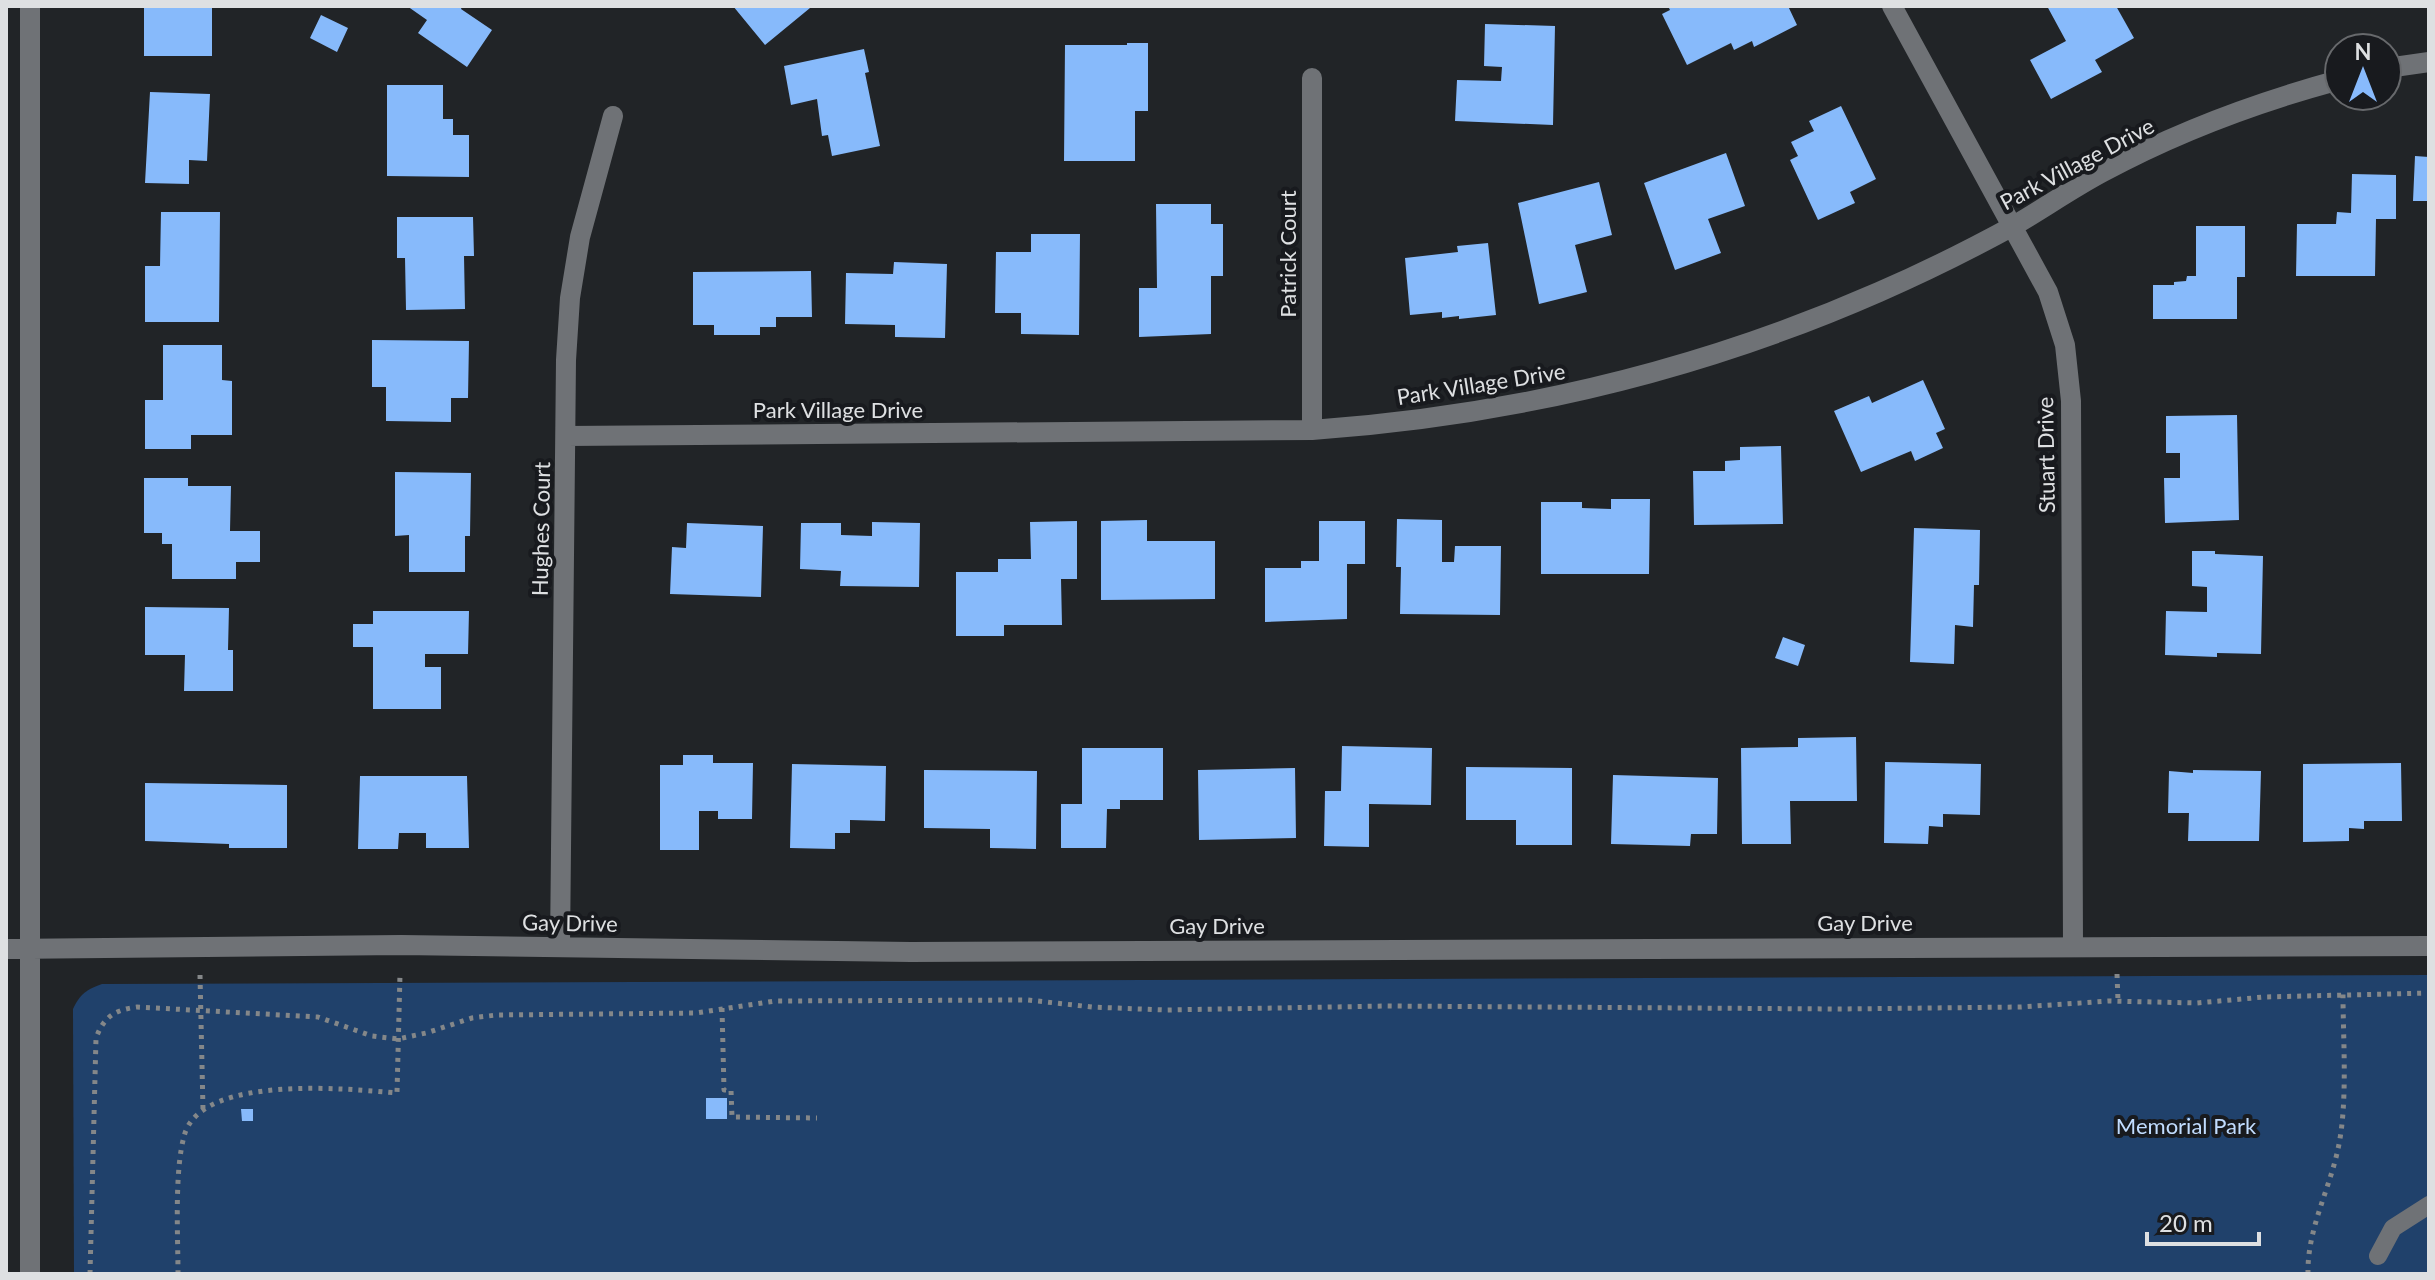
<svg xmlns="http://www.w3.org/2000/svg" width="2435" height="1280" viewBox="0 0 2435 1280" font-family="Lato,sans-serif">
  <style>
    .green { fill: #20416b }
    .building { fill: #87bafb }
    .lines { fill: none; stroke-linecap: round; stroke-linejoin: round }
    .path { stroke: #848789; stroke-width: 5; stroke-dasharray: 4 6; stroke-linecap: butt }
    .lane { stroke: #6f7276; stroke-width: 18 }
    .street { stroke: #6f7276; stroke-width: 20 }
    .labels { text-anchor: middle; stroke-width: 8; stroke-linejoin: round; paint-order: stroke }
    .street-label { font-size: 22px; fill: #dee0e2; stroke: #181a1e }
    .park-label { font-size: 22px; fill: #c1dcfe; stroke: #181a1e }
  </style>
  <rect width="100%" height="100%" fill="#212427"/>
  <!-- green -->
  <path class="green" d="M2429 975V1274H74L73 1009C80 994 87 989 102 984Z"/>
  <!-- building -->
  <path class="building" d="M164 6H212V56H144V7Z
    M407 6H462L461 9 492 30 467 67 418 33 427 20Z
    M733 6H808L810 8 765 45Z
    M1668 6H1788L1797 25 1754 47 1752 41 1734 50 1731 43 1687 65 1662 14 1670 10Z
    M2047 6H2116L2134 38 2095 60 2102 72 2051 99 2030 60 2066 41Z
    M321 15 348 28 337 52 310 38Z
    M1485 24 1555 26 1553 125 1455 121 1457 80 1501 81 1502 67 1484 66Z
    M1127 43H1148V111H1135V161H1064L1065 45H1127Z
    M864 49 869 72 865 73 880 146 832 156 828 135 822 136 817 99 791 105 784 66Z
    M387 85H443V119H453V135H469V177L387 176Z
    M150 92 210 94 207 161 189 160V184L145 183Z
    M1841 106 1876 179 1850 192 1855 203 1818 220 1790 160 1798 156 1791 142 1814 131 1809 121Z
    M1726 153 1745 206 1708 219 1721 253 1675 270 1644 183Z
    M2415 156 2429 157V201H2413Z
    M2352 174 2396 175V219H2376L2375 276H2296L2297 224H2336L2337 212 2351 213Z
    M1599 182 1612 235 1575 245 1587 292 1539 304 1518 203Z
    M1156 204H1211V224H1223V276H1211V334L1139 337V288H1157Z
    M161 212H220L219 322H145V266H160Z
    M397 217H473L474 256H464L465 309 406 310 405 258H397Z
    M2196 226H2245V277H2237V319H2153V285H2174V282L2186 281 2187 276H2196Z
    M1031 234H1080L1079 335 1021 334V313H995L996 252H1031Z
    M1488 243 1496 315 1459 319V316L1442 318V312L1410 315 1405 258 1458 252 1457 246Z
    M894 262 947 264 945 338 895 337V325L845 324 846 273 893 274Z
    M811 271 812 317H776V327H760V335H714V325H693V272Z
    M372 340 469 341 468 398H451V422L386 421V387H372Z
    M163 345H222V380L232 381V435H191V449H145V400H163Z
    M1923 380 1945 429 1936 433 1943 448 1915 461 1911 451 1861 472 1834 411 1869 396 1872 403Z
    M2237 415 2239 520 2165 523 2164 478H2180V453H2166V416Z
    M1781 446 1783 524 1694 525 1693 471H1725V461L1740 460V447Z
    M395 472 471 473 470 536H465V572H409V535L395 536Z
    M144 478H188V486H231L230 531H260V562H236V579H172V544H162V533H144Z
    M1611 499H1650L1649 574H1541V502H1582V508L1611 509Z
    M1397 519 1442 520V562H1454L1455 546H1501L1500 615 1400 614 1401 567H1396Z
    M1147 520V541H1215V599L1101 600V521Z
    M1077 521V579H1061L1062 625H1004V636H956V572H998V559H1031L1030 522Z
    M1319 521H1365V564H1347V619L1265 622V568H1301V561H1319Z
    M872 522 920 523 919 587 840 586 841 571 800 569 801 523H841V535L872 536Z
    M687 523 763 526 761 597 670 594 672 547 686 548Z
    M1914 528 1980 530 1979 585H1974L1973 627 1955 625 1954 664 1910 662Z
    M2192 551H2215V554L2263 556 2261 654 2217 653V657L2165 655 2166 611 2207 612V587L2192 586Z
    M145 607 229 608 228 650H233V691H184L185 655H145Z
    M373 611H469L468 654H425V667H441V709H373V647H353V624H373Z
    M1783 637 1805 645 1798 666 1775 658Z
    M1856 737 1857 801H1790L1791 844H1742L1741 748 1798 747V738Z
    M1342 746 1432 748 1431 805 1369 804V847L1324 846 1325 791H1341Z
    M1082 748H1163V800H1120V809H1107L1106 848H1061V804H1082Z
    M683 755H713V763H753L752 819H718V811H699V850H660V765H683Z
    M1885 762 1981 764 1980 815 1943 814V827L1929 826 1928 844 1884 843Z
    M2401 763 2402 821H2364V829L2349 828V841L2303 842V764Z
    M792 764 886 766 885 821 850 820V833H835V849L790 848Z
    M1466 767 1572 768V845H1516V820H1466Z
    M1295 768 1296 838 1199 840 1198 770Z
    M924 770 1037 771 1036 849 990 848V829L924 828Z
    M2193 770 2261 771 2259 841H2188L2189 813H2168L2169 771 2193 773Z
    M1613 775 1718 778 1717 834H1691L1690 846 1611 844Z
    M360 776H467L469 848H426V833H399L398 849H358Z
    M145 783 287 785V848H229V844L145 841Z
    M706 1098H727V1119H706Z
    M241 1109H253V1121H242Z"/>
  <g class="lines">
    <!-- path -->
    <path class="path" d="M2117 974 2118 1001
      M200 975 203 1110
      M722 1008 724 1090H731L732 1117 817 1118
      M90 1274 96 1038C104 1017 114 1010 137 1007L318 1017 372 1036 398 1039 426 1033 472 1018 496 1015 696 1013 775 1001 1028 1000 1092 1007 1165 1010 1387 1006 1838 1009 2021 1007 2109 1001 2197 1003 2264 997 2429 993
      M178 1274C178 1235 174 1168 185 1133 205 1074 349 1089 397 1093L400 974
      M2308 1274C2307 1230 2329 1191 2338 1149 2348 1104 2343 1040 2343 994"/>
    <!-- lane -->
    <path class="lane" d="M2378 1256 2393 1228 2429 1205"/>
    <!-- street -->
    <path class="street" d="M30 6V1274
      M1892 6 2048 292 2065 345 2071 401 2073 946
      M2387 68 2429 62
      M1312 78V430
      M566 436 1312 430C1511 416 1697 372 1879 292 1925 272 1971 249 2015 225 2044 208 2073 188 2103 172 2177 132 2258 102 2339 80
      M560 947 566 360 570 298 580 237 613 116
      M6 949 401 945 911 952 2429 946"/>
  </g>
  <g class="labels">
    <!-- street labels -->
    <g class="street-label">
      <text transform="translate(2077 164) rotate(-28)" y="8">Park Village Drive</text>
      <text transform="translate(1288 254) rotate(-90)" y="8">Patrick Court</text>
      <text transform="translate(1481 384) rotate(-9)" y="8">Park Village Drive</text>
      <text x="838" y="418">Park Village Drive</text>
      <text transform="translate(2046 455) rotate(-91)" y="8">Stuart Drive</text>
      <text transform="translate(541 529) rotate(-89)" y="8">Hughes Court</text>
      <text transform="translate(570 923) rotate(1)" y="8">Gay Drive</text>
      <text x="1865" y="931">Gay Drive</text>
      <text x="1217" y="934">Gay Drive</text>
    </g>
    <!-- park labels -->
    <g class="park-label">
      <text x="2186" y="1134">Memorial Park</text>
    </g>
  </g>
  <!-- border -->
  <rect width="2435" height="1280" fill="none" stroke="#dee0e2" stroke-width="16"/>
  <!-- north arrow -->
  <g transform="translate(2363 72)"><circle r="38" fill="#181a1e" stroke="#67696c" stroke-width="2"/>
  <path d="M0-6L14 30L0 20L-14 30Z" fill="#88bafc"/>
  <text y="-12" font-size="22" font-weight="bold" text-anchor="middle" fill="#dee0e2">N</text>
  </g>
  <!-- scale -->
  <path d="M2147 1232v12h112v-12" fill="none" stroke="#dee0e2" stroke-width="4"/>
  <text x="2159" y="1232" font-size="24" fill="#dee0e2" stroke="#181a1e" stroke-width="6" paint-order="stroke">20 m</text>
</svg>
